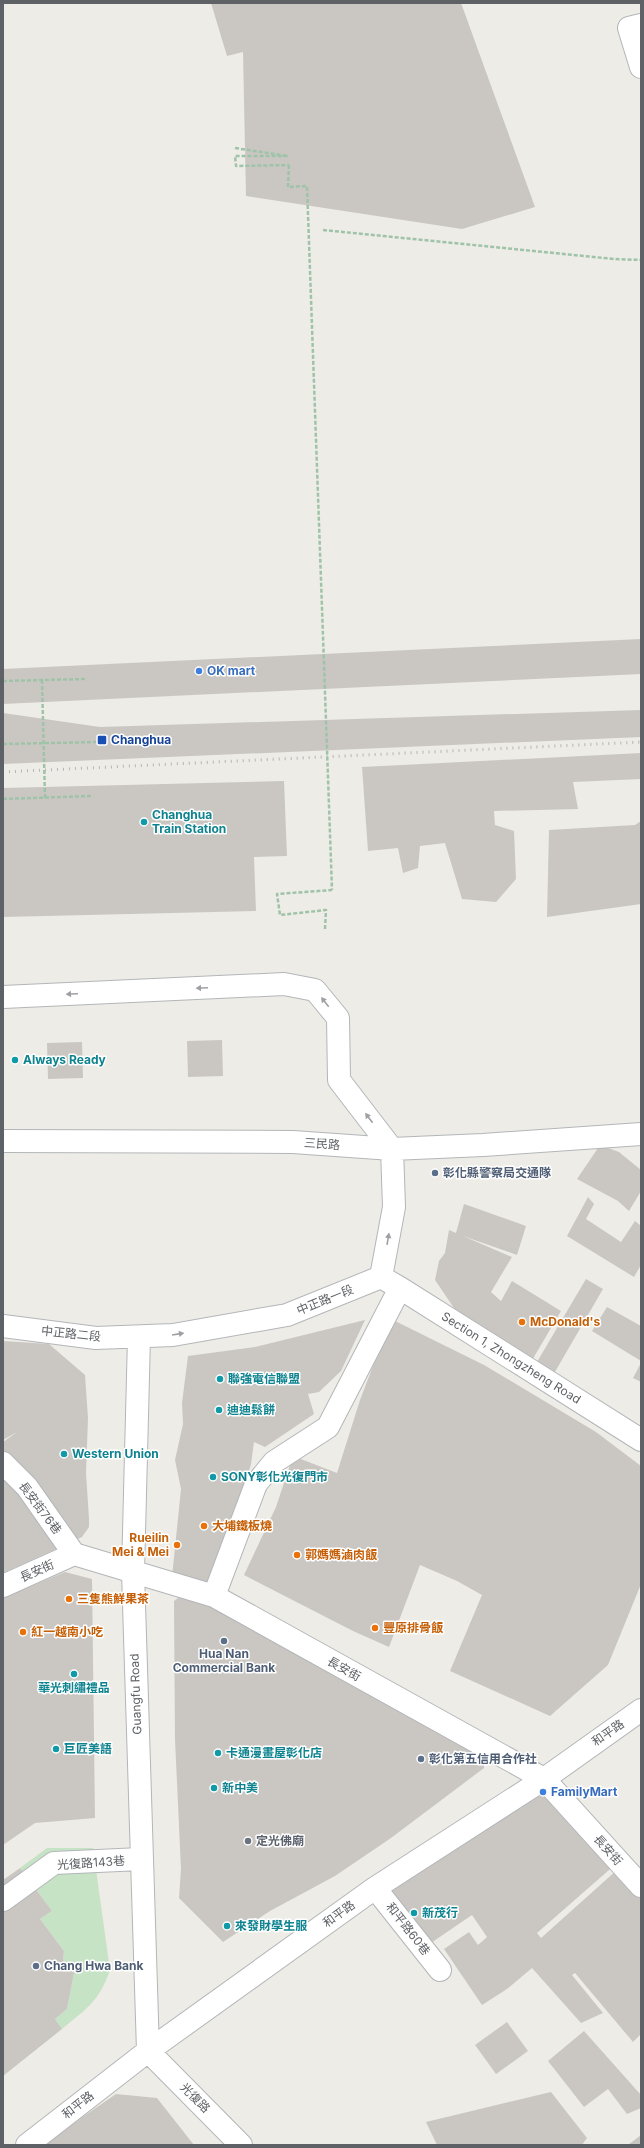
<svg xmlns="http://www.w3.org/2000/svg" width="644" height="2148" viewBox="0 0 644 2148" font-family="Inter,'Noto Sans TC',sans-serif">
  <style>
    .green { fill: #c7e3c6 }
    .building { fill: #cac7c3 }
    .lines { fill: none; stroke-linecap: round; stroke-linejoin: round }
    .minor-casing { stroke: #b3b6b9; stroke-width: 24 }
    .path { stroke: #9fc3a9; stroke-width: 2.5; stroke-dasharray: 4 2; stroke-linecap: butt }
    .minor { stroke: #fff; stroke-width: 22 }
    .rail { stroke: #b4b5b5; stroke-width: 3; stroke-dasharray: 1 5; stroke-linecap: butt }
    .path-bridge { stroke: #9fc3a9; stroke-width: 2.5; stroke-dasharray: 4 2; stroke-linecap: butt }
    .oneway { fill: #9ea0a3 }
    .shop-dot { fill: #3f7fe0; stroke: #fff; stroke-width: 1.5 }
    .transit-dot { fill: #1a4fb4; stroke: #fff; stroke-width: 1.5 }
    .culture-dot { fill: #0f9aa8; stroke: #fff; stroke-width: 1.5 }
    .service-dot { fill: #5c6f8a; stroke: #fff; stroke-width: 1.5 }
    .food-dot { fill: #e8710a; stroke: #fff; stroke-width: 1.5 }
    .worship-dot { fill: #6b7280; stroke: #fff; stroke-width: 1.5 }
    .labels { text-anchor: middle; stroke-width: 3; stroke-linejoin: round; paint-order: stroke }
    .shop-label { font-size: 12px; font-weight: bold; fill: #366cbe; stroke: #fff; text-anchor: start }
    .transit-label { font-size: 12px; font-weight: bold; fill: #164399; stroke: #fff; text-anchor: start }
    .culture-label { font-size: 12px; font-weight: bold; fill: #0d838f; stroke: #fff; text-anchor: start }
    .street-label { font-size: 12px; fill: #5e6165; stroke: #fff }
    .service-label { font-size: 12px; font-weight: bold; fill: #4e5e75; stroke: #fff; text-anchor: start }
    .food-label { font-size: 12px; font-weight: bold; fill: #c56008; stroke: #fff; text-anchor: start }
    .worship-label { font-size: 12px; font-weight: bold; fill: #5b616d; stroke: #fff; text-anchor: start }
  </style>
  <rect width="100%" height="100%" fill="#eeece6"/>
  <!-- green -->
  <path class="green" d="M47 1848H93L110 1970C99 2002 86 2009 62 2029L55 2019 67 2009 74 1973 63 1960 64 1951 40 1919 52 1911 20 1868Z"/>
  <!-- building -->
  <path class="building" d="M211 3H461L535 207 462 229 246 196 243 52 227 56Z
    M641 639V674L3 704V669Z
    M641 710V737L3 764V713L100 727Z
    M641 753V779L573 782 578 809 494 811 495 825 514 831 516 879 496 902 462 899 445 843 420 846 418 868 403 873 398 848 368 851 362 767Z
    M284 781 287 856 254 857 256 911 3 917V788Z
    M641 821V904L547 917 549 830 635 825Z
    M222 1040 223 1076 188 1077 187 1041Z
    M82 1042 83 1078 48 1079 47 1043Z
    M600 1145 619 1152 641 1170V1191L629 1211 618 1201 577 1179Z
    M588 1197 594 1204 586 1219 621 1242 635 1221 641 1226V1265L634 1277 567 1236Z
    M464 1204 526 1226 517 1255 463 1236 512 1257 491 1292 501 1301 512 1281 561 1311 531 1362 458 1314 435 1280 439 1261 445 1253 449 1230 456 1233Z
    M586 1279 603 1289 552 1377 534 1367Z
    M607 1307 641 1326V1361L592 1331Z
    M391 1319 484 1365 596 1432 641 1466V1584L608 1665 550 1716 450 1671 482 1595 457 1581 420 1565 389 1647 353 1631 244 1575 276 1507 293 1456 337 1473 360 1400Z
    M365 1320 341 1371 319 1392 308 1394 314 1414 265 1447 254 1442 251 1464 242 1497 209 1588 172 1577 181 1489 175 1460 183 1424 182 1403 188 1356 255 1347Z
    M3 1341 49 1344 85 1375 88 1418 86 1473 89 1519V1527L82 1537 3 1573V1442L17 1432 3 1440Z
    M641 1363V1382L633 1378Z
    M65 1572 92 1579 95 1818 35 1823 3 1845V1598Z
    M193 1587 484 1742V1768L391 1838 335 1876 270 1911 223 1942 179 1898 181 1869 175 1740 174 1601Z
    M553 1773 625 1856 537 1933 541 1938 627 1861 641 1877V2034L633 2042 575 1973 572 1975 603 2013 581 2023 532 1968 507 1989 482 2005 444 1949 469 1932 478 1945 487 1937 472 1915 428 1945 385 1892Z
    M20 1868 52 1911 40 1919 64 1951 63 1960 74 1973 67 2009 55 2019 62 2029 3 2076V1880Z
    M507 2022 528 2051 496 2074 475 2045Z
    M584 2031 641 2095V2108L627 2114 608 2089 584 2107 548 2061Z
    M551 2092 587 2138 582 2145H437L426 2122Z
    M116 2094 157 2098 194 2145H42Z
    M641 2135V2145H628Z"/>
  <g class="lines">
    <defs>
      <path id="minor" d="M641 25 629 28 641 67
        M3 997 284 984 315 990 338 1018 339 1080 392 1149
        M3 1141 293 1142 392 1149 483 1145 641 1134
        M381 1277 394 1207 392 1149
        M3 1326 96 1338 173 1335 287 1315 381 1277 400 1288 641 1440
        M139 1337 133 1572 148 2051 241 2145
        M3 1463 27 1487 74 1554
        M3 1586 74 1554 214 1596 544 1779 641 1886
        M214 1596 256 1484 274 1462 328 1427 400 1288
        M375 1888 440 1970
        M3 1900 54 1863 141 1859
        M27 2145 148 2051 375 1888 544 1779 641 1710"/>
    </defs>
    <!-- minor casing -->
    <use href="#minor" class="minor-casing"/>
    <!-- path -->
    <path class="path" d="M235 148 288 156H235L236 166 289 165
      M323 230 614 259 641 260
      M3 681 85 679
      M3 744 98 742
      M3 799 91 796
      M325 929 326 910 280 915 277 894 332 890"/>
    <!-- minor -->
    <use href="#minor" class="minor"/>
    <!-- rail -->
    <path class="rail" d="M3 772 641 742"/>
    <!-- path-bridge -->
    <path class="path-bridge" d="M289 165 288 187 307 186 332 890
      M42 680 45 798"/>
  </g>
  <!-- one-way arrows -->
  <defs><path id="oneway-solid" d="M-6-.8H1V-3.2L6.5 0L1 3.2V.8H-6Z"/></defs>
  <g class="oneway">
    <use href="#oneway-solid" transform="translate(202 988) rotate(177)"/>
    <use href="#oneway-solid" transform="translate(72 994) rotate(177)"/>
    <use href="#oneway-solid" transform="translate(325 1002) rotate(-128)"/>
    <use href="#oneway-solid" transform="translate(369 1118) rotate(-127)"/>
    <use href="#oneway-solid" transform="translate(388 1239) rotate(-80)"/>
    <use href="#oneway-solid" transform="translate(178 1334) rotate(-9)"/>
  </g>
  <!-- markers -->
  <g class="shop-dot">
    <circle cx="199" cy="671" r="4"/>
    <circle cx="543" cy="1792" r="4"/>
  </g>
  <rect class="transit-dot" x="97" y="735" width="10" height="10" rx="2"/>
  <g class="culture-dot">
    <circle cx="144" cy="822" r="4"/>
    <circle cx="15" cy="1060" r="4"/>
    <circle cx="220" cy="1379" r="4"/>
    <circle cx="219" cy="1410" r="4"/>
    <circle cx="64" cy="1454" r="4"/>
    <circle cx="213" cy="1477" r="4"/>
    <circle cx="74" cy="1674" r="4"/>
    <circle cx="56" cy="1749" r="4"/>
    <circle cx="218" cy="1753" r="4"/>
    <circle cx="214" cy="1788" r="4"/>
    <circle cx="414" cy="1913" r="4"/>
    <circle cx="227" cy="1926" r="4"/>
  </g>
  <g class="service-dot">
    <circle cx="435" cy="1173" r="4"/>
    <circle cx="224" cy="1641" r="4"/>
    <circle cx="421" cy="1759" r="4"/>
    <circle cx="36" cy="1966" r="4"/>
  </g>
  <g class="food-dot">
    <circle cx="522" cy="1322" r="4"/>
    <circle cx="204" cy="1526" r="4"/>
    <circle cx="177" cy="1545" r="4"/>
    <circle cx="297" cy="1555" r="4"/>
    <circle cx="69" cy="1599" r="4"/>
    <circle cx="375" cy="1628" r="4"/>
    <circle cx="23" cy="1632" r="4"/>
  </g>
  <circle class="worship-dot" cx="248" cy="1841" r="4"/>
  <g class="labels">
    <!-- shop labels -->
    <g class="shop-label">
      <text x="207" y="675">OK mart</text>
      <text x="551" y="1796">FamilyMart</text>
    </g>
    <!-- transit labels -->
    <g class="transit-label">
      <text x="111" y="744">Changhua</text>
    </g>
    <!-- culture labels -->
    <g class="culture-label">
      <text x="152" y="819">Changhua<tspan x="152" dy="14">Train Station</tspan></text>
      <text x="23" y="1064">Always Ready</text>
      <text x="228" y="1383">聯強電信聯盟</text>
      <text x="227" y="1414">迪迪鬆餅</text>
      <text x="72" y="1458">Western Union</text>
      <text x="221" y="1481">SONY彰化光復門市</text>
      <text x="74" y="1692" text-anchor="middle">華光刺繡禮品</text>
      <text x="64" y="1753">巨匠美語</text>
      <text x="226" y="1757">卡通漫畫屋彰化店</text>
      <text x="222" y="1792">新中美</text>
      <text x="422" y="1917">新茂行</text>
      <text x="235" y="1930">來發財學生服</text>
    </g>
    <!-- street labels -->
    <g class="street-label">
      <text transform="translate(322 1144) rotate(4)" y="4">三民路</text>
      <text transform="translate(325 1300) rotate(-22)" y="4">中正路一段</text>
      <text transform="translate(71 1334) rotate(6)" y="4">中正路二段</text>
      <text transform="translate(511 1358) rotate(32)" y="4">Section 1, Zhongzheng Road</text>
      <text transform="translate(40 1508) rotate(53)" y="4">長安街76巷</text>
      <text transform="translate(37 1571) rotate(-24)" y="4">長安街</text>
      <text transform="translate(344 1669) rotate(29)" y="4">長安街</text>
      <text transform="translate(136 1694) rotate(-92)" y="4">Guangfu Road</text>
      <text transform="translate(608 1733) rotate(-35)" y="4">和平路</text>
      <text transform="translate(608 1850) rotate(48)" y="4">長安街</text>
      <text transform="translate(91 1863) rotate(-4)" y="4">光復路143巷</text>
      <text transform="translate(339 1914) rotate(-36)" y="4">和平路</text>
      <text transform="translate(408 1929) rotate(52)" y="4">和平路60巷</text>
      <text transform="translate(195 2098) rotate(45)" y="4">光復路</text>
      <text transform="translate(78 2105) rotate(-38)" y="4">和平路</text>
    </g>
    <!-- service labels -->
    <g class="service-label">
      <text x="443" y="1177">彰化縣警察局交通隊</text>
      <text x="224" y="1658" text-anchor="middle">Hua Nan<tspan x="224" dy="14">Commercial Bank</tspan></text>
      <text x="429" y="1763">彰化第五信用合作社</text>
      <text x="44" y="1970">Chang Hwa Bank</text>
    </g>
    <!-- food labels -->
    <g class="food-label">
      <text x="530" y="1326">McDonald's</text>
      <text x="212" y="1530">大埔鐵板燒</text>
      <text x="169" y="1542" text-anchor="end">Rueilin<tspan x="169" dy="14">Mei &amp; Mei</tspan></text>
      <text x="305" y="1559">郭媽媽滷肉飯</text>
      <text x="77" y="1603">三隻熊鮮果茶</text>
      <text x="383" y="1632">豐原排骨飯</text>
      <text x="31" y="1636">紅一越南小吃</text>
    </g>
    <!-- worship labels -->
    <g class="worship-label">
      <text x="256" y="1845">定光佛廟</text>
    </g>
  </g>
  <!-- border -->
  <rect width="644" height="2148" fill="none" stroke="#5e6165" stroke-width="8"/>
</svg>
